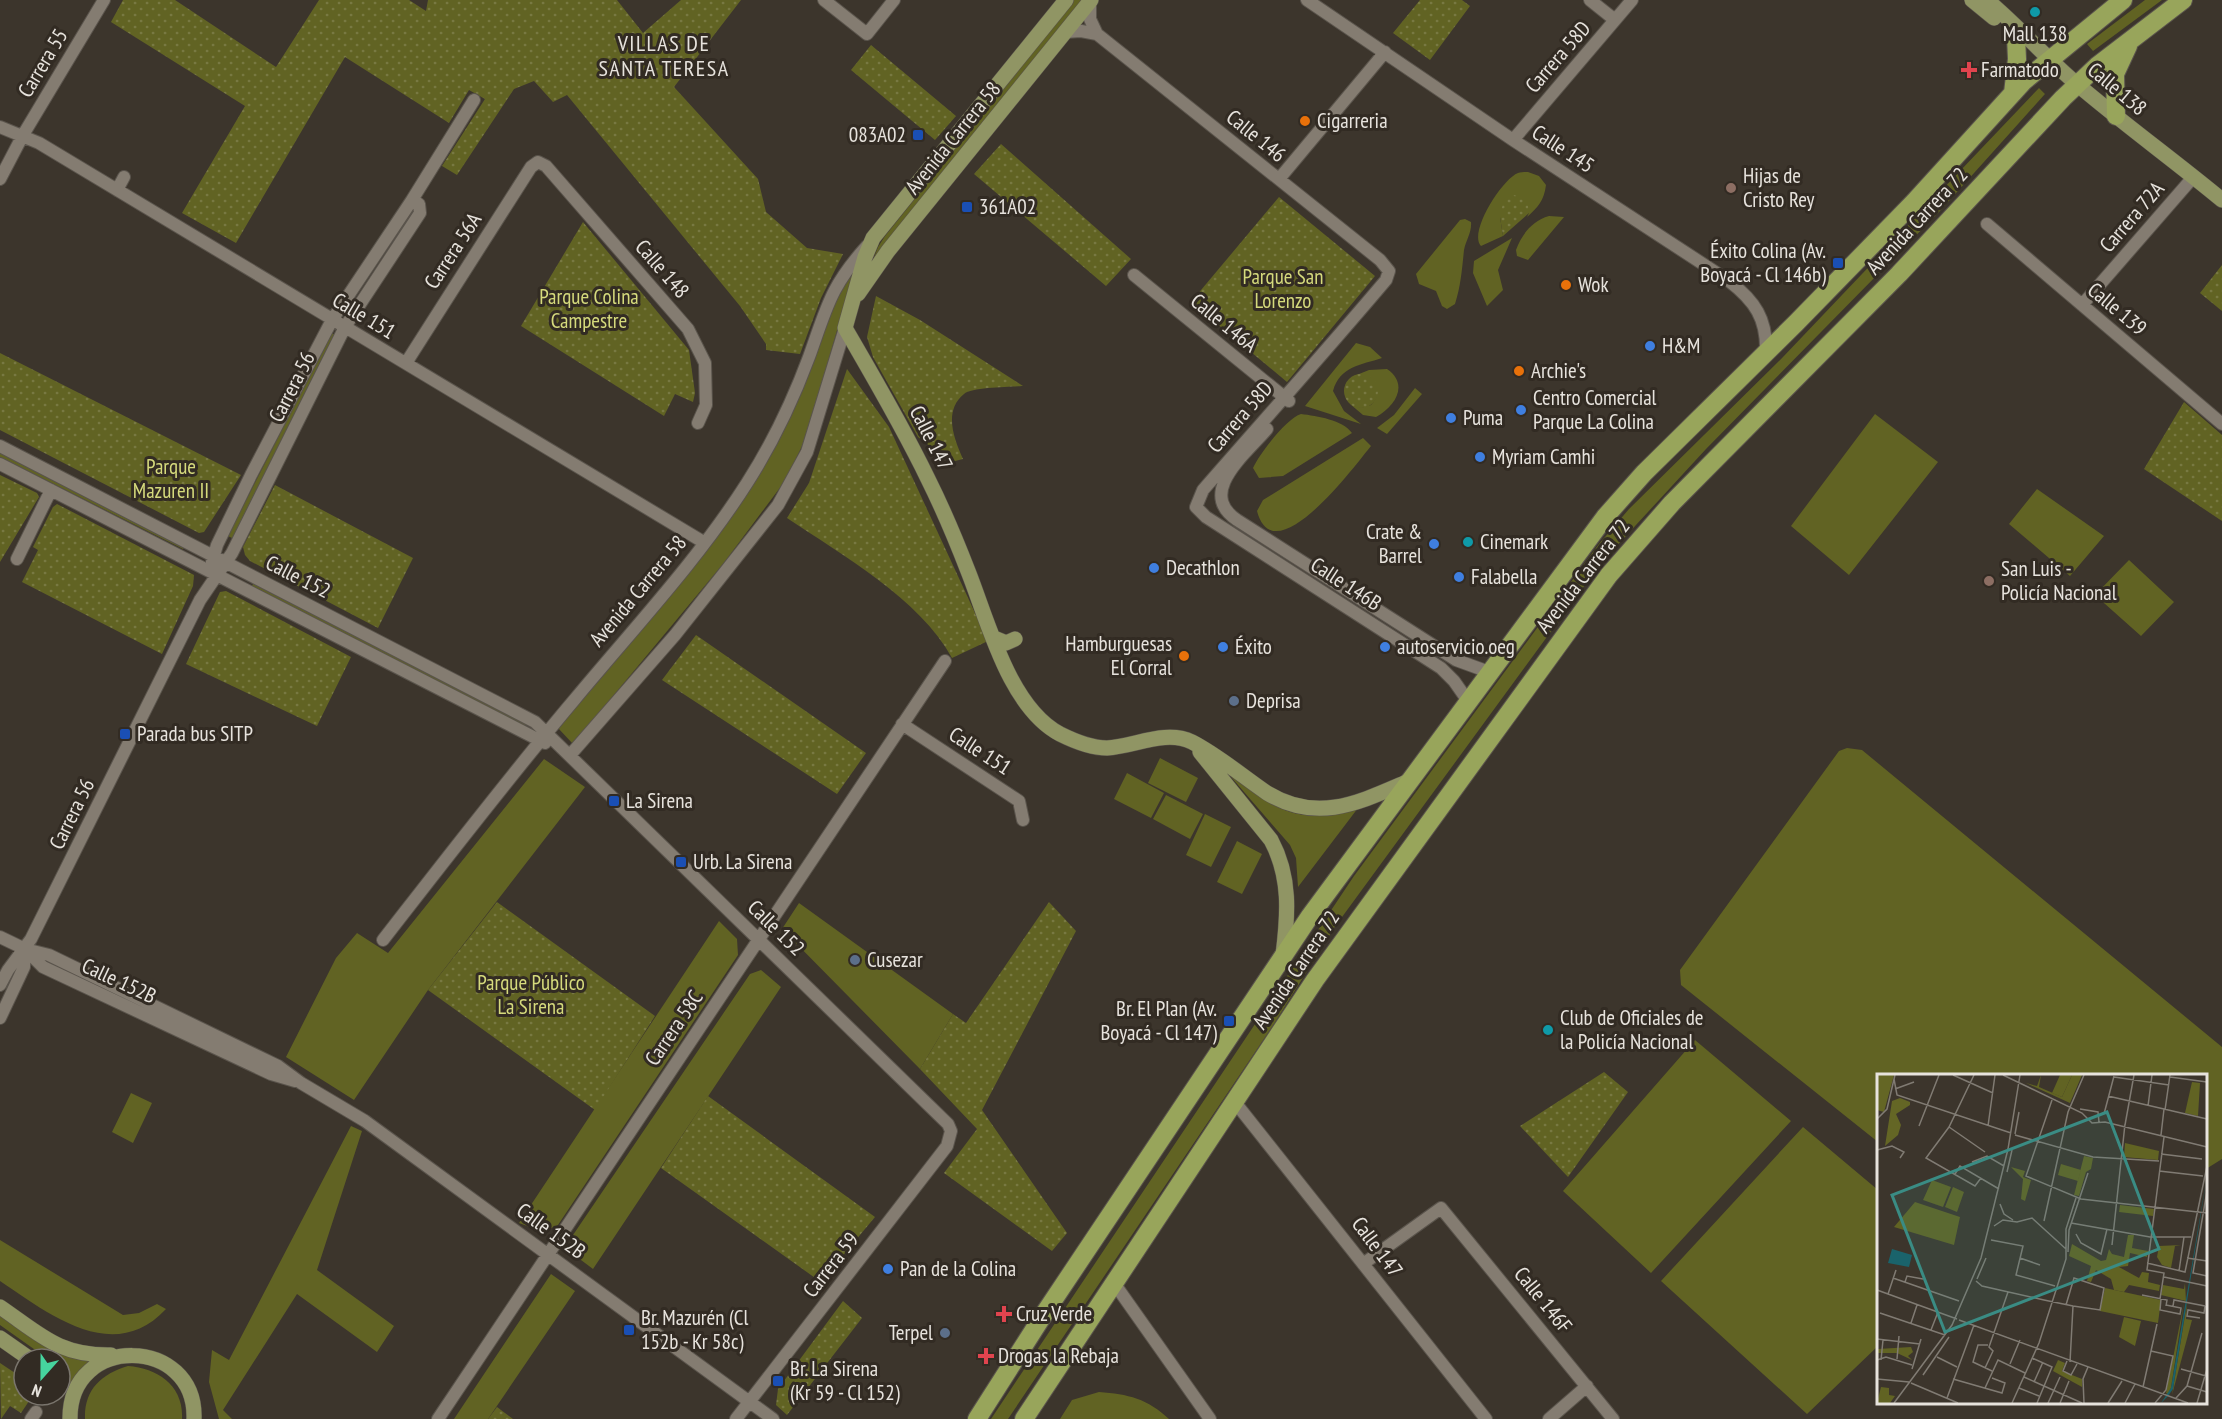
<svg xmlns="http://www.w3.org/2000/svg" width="2222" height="1419" viewBox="0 0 2222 1419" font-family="'PT Sans Narrow',sans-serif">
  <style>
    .green { fill: #616323 }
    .park { fill: url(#park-dots) }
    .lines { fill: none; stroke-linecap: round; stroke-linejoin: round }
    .minor-casing { stroke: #5a544c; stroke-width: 14 }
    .major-casing { stroke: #5a544c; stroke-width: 16 }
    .highway-casing { stroke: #5a544c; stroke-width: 20 }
    .minor { stroke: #847c71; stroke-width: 12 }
    .major { stroke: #909564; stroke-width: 15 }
    .highway { stroke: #98a55b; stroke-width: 18 }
    .culture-dot { fill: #0f9aa8; stroke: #322b23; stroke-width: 2 }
    .health-dot { fill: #e0444e; stroke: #322b23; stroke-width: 2 }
    .food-dot { fill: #e8710a; stroke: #322b23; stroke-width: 2 }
    .transit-dot { fill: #1a4fb4; stroke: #322b23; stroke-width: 2 }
    .education-dot { fill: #8d6e63; stroke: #322b23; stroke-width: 2 }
    .shop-dot { fill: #3f7fe0; stroke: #322b23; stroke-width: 2 }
    .service-dot { fill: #5c6f8a; stroke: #322b23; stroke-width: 2 }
    .labels { text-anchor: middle; stroke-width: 6; stroke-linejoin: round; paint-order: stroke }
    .poi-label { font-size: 21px; fill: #e7e3dd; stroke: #322b23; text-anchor: start }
    .street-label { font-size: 21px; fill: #e7e3dd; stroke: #322b23 }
    .park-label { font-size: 21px; fill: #d5da7c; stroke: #322b23 }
    .neighbourhood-label { font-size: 22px; letter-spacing: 1.5px; fill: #e7e3dd; stroke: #322b23 }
    .inset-road { fill: none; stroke: #807b73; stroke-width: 1.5 }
    .view { fill: #3a8c84; fill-opacity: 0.15; stroke: #3a8c84; stroke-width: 3 }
    .inset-edge { fill: none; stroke: #e7e3dd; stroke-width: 3 }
  </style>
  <defs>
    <pattern id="park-dots" width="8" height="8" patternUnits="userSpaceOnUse" patternTransform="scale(1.5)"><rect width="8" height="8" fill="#616323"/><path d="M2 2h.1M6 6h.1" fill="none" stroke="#787942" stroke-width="1.8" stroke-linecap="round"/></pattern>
  </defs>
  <rect width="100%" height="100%" fill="#3c352c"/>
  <!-- green -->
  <path class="green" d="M1074 0H1084L868 273 878 247 885 236Z
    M2145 0H2162L2093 51 2087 44Z
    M2039 88 2045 94 1939 212 1706 449 1601 563 1334 928 1274 1024 1008 1419H991L1354 876 1599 544 1629 509 1783 357Z
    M1528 172 1539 176 1546 185C1544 201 1538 207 1527 217L1529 213 1500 217 1503 236 1481 246C1468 233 1502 179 1518 173 1521 172 1525 172 1528 172Z
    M1549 216 1564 217 1528 260 1517 256 1516 250C1522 234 1532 221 1549 216Z
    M1465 219 1471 222C1472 232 1466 240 1464 250 1462 269 1461 285 1455 304L1447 309 1442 306 1436 291 1419 284 1416 274 1460 220Z
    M1512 238 1498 270 1503 290 1487 306 1473 273 1474 261Z
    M855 267 807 436 785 481 723 564 573 744 558 728 738 505 830 309Z
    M331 333 336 335 234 539 228 536Z
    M1356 343 1370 347 1382 358C1361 365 1340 366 1333 391L1344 411 1361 424 1305 406Z
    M1387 369C1409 384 1396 406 1376 417L1363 415 1350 404 1361 408 1371 405C1380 396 1379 385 1370 377L1354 376 1369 370Z
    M1415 388 1422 394 1387 434 1377 428 1394 415Z
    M1301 414C1317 416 1343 420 1352 433L1283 476 1259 478 1253 468C1259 454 1287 418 1301 414Z
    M1875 414 1938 462 1849 575 1791 526Z
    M1363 438 1371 446C1356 464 1274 576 1257 511L1263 500Z
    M0 451 185 545 183 549 0 457Z
    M2037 489 2104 536 2070 576 2009 524Z
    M2129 560 2174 602 2141 636 2095 595Z
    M254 582 527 724 523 727 252 586Z
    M1847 748 1862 750 2222 1047V1159L2206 1169V1076H1878V1142L1681 985 1680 970 1839 751Z
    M1160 758 1198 778 1186 802 1148 783Z
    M544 759 585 787 428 990 354 1100 286 1057 336 958 357 933 388 953Z
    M1225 770C1276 809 1292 826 1358 808L1298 887 1296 858 1290 845Z
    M1127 773 1164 793 1151 818 1114 799Z
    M1166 795 1203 814 1190 839 1153 819Z
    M1205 814 1231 827 1211 867 1186 855Z
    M1237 841 1262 854 1242 894 1217 882Z
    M799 903 953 1014 920 1069 782 929Z
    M719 921 737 939 738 955 558 1225 543 1232 519 1223Z
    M761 970 781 987 593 1269 573 1254V1235L750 974Z
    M1695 1040 1791 1121 1651 1273 1563 1191Z
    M131 1093 152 1103 133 1143 112 1132Z
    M351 1126 362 1131 317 1270 394 1326 377 1352 297 1294 223 1410 232 1419H219L209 1382 212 1350 229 1360Z
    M1803 1127 1878 1190V1346L1807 1414 1661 1281Z
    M0 1240 123 1315 139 1313 157 1304 166 1309C113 1366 48 1313 0 1281Z
    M551 1274 575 1291 488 1419H454Z
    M0 1316 55 1352 90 1361 77 1375 69 1391 60 1373V1359H48L0 1325Z
    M128 1366C158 1368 184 1386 182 1419H85C84 1390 101 1374 128 1366Z
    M1099 1392C1128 1394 1148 1399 1169 1419H1060L1072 1400Z"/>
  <!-- park -->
  <path class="park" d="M123 0H175L276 67 319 0H409L426 11 428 0H617L643 33 681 0H741L674 87 758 179 766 212 807 248 843 254 821 298 800 354 766 350V344L740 306 567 95 553 102 534 81 514 89 457 175 442 166 485 99 469 90 449 123 345 57 236 243 182 213 245 106 111 22Z
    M1420 0H1462L1470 6 1430 60 1393 33Z
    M871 45 956 116 935 140 851 70Z
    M1001 144 1131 259 1106 286 974 174Z
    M1514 195 1527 200 1529 213 1503 236 1500 217 1503 203Z
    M1279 197 1375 276 1287 382 1191 302Z
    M583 222 689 350 695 393 693 402 675 394 664 416 521 326Z
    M2222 265V311L2200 293Z
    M876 296 920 320 1023 386C1011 387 972 387 964 394 943 411 954 439 963 459L951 462 918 437 873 357 867 337Z
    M0 353 241 475 204 532 199 533 0 430Z
    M847 369 889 427 988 641 952 658C920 599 842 555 787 518L809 483Z
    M1344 391a17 17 0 1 1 34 0a17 17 0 1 1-34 0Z
    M2184 402 2222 435V521L2144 469Z
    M0 475 37 493 39 497 0 562Z
    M275 485 413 558 378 628 250 561 245 555 243 547Z
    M57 504 194 575 193 586 162 654 22 582 38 550 33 547 53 507Z
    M226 591 351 657 317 726 186 664 220 592Z
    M696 635 866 753 837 794 662 680Z
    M497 902 655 1016 595 1110 428 990Z
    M1049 902 1076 931 982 1110 1067 1233 1052 1251 944 1173 977 1129 920 1069 953 1014 966 1023Z
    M1604 1072 1628 1092 1568 1177 1520 1126Z
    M708 1096 875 1217 829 1272 818 1280 661 1168Z
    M843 1301 862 1318 787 1415 776 1405 778 1389Z
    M0 1363 24 1379V1395H33L21 1413 10 1406 1 1419Z
    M497 1407 513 1419H488Z"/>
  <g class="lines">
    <defs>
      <path id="minor" d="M824 0 867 34 894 0
        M1307 0 1513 140 1729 281C1755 301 1767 319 1766 352
        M1590 0 1615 20
        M1090 2V19L1097 34 1380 260 1389 271 1386 280C1326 351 1264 420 1203 490L1196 507 1206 517 1441 668 1454 681 1468 701
        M1065 32 1081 31 1097 34
        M0 127 39 143 705 543
        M1513 140 1632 0
        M0 179 23 135 104 0
        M1279 179 1385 52
        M117 190 124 177
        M1987 224 2222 424
        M1134 275 1289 401
        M2082 305 2189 182
        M406 363 531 167 538 162 546 166 688 329 705 363 706 405 698 423
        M1267 429C1246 454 1196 492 1237 520L1456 660 1489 672
        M0 446 535 722 948 1124 951 1131 947 1146 736 1419
        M0 464 545 743
        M17 559 51 490
        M212 562 217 545 251 475 332 320 412 200 474 100
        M902 724 1019 801 1023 820
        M571 754 675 635 778 505 807 452 845 328
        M0 937 25 949 49 955 278 1066 301 1083 365 1121 773 1419
        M383 940C446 859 509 777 575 699 634 628 698 560 747 483 772 444 793 400 809 357 827 307 830 287 867 246
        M26 950 43 967 271 1074 295 1081
        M0 985 8 970 31 939 200 600 232 553 345 327 420 213 419 204 412 200
        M0 1018 24 967 25 949
        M1234 1101 1486 1419
        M1363 1264 1441 1208 1613 1419
        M1114 1283 1210 1419
        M31 1419 36 1412
        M438 1419 945 661
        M1549 1419 1587 1386"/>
      <path id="major" d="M1066 0 873 238 865 257 845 328C874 378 903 427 928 479 943 509 956 540 968 571 988 621 1009 707 1060 734 1074 741 1091 748 1107 748 1134 747 1165 729 1192 742 1219 756 1242 776 1267 793 1318 824 1360 802 1409 781
        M1972 0 1994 18
        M1987 0C2019 27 2046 58 2078 85 2125 125 2175 161 2222 200
        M858 294 888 251 1091 0
        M994 638 1006 643 1015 639
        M1200 752 1271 840C1291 877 1288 915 1283 955
        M0 1307C41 1335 59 1356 111 1355
        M0 1338 30 1359
        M70 1419C69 1333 197 1336 194 1419"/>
      <path id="highway" d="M2013 93 2017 59 2016 37
        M2116 116 2115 74 2128 46
        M977 1419 1044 1314 1310 916 1605 517 1644 473 1796 323 1914 202 2024 81 2123 0
        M1024 1419 1315 980 1609 575 1672 503 1899 274 2063 98 2097 66 2183 0"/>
    </defs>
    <!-- minor casing -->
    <use href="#minor" class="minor-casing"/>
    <!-- major casing -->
    <use href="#major" class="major-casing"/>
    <!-- highway casing -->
    <use href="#highway" class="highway-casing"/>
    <!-- minor -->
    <use href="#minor" class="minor"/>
    <!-- major -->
    <use href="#major" class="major"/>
    <!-- highway -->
    <use href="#highway" class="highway"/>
  </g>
  <!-- markers -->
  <g class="culture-dot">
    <circle cx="2035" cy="12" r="6"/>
    <circle cx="1468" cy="542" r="6"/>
    <circle cx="1548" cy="1030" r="6"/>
  </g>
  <g class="health-dot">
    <path d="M1966 61h6v6h6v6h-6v6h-6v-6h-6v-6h6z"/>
    <path d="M1001 1305h6v6h6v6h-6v6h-6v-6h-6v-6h6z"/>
    <path d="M983 1347h6v6h6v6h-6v6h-6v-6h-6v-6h6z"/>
  </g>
  <g class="food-dot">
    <circle cx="1305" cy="121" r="6"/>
    <circle cx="1566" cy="285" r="6"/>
    <circle cx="1519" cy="371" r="6"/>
    <circle cx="1184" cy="656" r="6"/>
  </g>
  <g class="transit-dot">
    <rect x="912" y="129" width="12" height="12" rx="3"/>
    <rect x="961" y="201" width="12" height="12" rx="3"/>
    <rect x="1832" y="257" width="12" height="12" rx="3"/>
    <rect x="119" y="728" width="12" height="12" rx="3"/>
    <rect x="608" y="795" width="12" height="12" rx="3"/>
    <rect x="675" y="856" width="12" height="12" rx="3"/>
    <rect x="1223" y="1015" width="12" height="12" rx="3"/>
    <rect x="623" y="1324" width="12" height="12" rx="3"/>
    <rect x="772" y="1375" width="12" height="12" rx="3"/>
  </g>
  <g class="education-dot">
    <circle cx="1731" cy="188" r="6"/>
    <circle cx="1989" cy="581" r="6"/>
  </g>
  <g class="shop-dot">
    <circle cx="1650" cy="346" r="6"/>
    <circle cx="1521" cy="410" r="6"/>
    <circle cx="1451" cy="418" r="6"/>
    <circle cx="1480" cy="457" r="6"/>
    <circle cx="1434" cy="544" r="6"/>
    <circle cx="1154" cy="568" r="6"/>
    <circle cx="1459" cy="577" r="6"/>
    <circle cx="1223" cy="647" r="6"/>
    <circle cx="1385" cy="647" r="6"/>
    <circle cx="888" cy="1269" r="6"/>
  </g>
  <g class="service-dot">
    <circle cx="1234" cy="701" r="6"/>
    <circle cx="855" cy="960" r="6"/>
    <circle cx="945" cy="1333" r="6"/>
  </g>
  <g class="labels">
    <!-- poi labels -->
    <g class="poi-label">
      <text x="2035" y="41" text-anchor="middle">Mall 138</text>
      <text x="1981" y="77">Farmatodo</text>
      <text x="1317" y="128">Cigarreria</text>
      <text x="906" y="142" text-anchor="end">083A02</text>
      <text x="1743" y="183">Hijas de<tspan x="1743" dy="24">Cristo Rey</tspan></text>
      <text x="979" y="214">361A02</text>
      <text x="1826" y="258" text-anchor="end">Éxito Colina (Av.<tspan x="1826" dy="24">Boyacá - Cl 146b)</tspan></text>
      <text x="1578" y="292">Wok</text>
      <text x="1662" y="353">H&amp;M</text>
      <text x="1531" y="378">Archie's</text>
      <text x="1533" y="405">Centro Comercial<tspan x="1533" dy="24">Parque La Colina</tspan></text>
      <text x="1463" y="425">Puma</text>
      <text x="1492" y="464">Myriam Camhi</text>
      <text x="1422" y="539" text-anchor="end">Crate &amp;<tspan x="1422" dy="24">Barrel</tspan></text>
      <text x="1480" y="549">Cinemark</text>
      <text x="1166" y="575">Decathlon</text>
      <text x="2001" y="576">San Luis -<tspan x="2001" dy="24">Policía Nacional</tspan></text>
      <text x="1471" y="584">Falabella</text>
      <text x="1172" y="651" text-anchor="end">Hamburguesas<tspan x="1172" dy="24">El Corral</tspan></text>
      <text x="1235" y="654">Éxito</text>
      <text x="1397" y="654">autoservicio.oeg</text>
      <text x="1246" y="708">Deprisa</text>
      <text x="137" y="741">Parada bus SITP</text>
      <text x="626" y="808">La Sirena</text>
      <text x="693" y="869">Urb. La Sirena</text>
      <text x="867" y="967">Cusezar</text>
      <text x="1217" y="1016" text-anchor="end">Br. El Plan (Av.<tspan x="1217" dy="24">Boyacá - Cl 147)</tspan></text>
      <text x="1560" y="1025">Club de Oficiales de<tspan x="1560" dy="24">la Policía Nacional</tspan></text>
      <text x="900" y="1276">Pan de la Colina</text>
      <text x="1016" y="1321">Cruz Verde</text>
      <text x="641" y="1325">Br. Mazurén (Cl<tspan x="641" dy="24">152b - Kr 58c)</tspan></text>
      <text x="933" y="1340" text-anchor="end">Terpel</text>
      <text x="998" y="1363">Drogas la Rebaja</text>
      <text x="790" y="1376">Br. La Sirena<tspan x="790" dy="24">(Kr 59 - Cl 152)</tspan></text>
    </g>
    <!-- street labels -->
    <g class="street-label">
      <text transform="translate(1558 57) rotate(-49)" y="7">Carrera 58D</text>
      <text transform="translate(43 63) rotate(-59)" y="7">Carrera 55</text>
      <text transform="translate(2117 89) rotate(40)" y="7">Calle 138</text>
      <text transform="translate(1256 136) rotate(39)" y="7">Calle 146</text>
      <text transform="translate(953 138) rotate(-51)" y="7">Avenida Carrera 58</text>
      <text transform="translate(1563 149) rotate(33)" y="7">Calle 145</text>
      <text transform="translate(2132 217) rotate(-49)" y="7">Carrera 72A</text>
      <text transform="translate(1917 221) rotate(-47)" y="7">Avenida Carrera 72</text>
      <text transform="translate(453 251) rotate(-57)" y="7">Carrera 56A</text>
      <text transform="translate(662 269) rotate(49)" y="7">Calle 148</text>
      <text transform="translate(2117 309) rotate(40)" y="7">Calle 139</text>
      <text transform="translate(364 316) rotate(31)" y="7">Calle 151</text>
      <text transform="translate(1224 323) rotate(39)" y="7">Calle 146A</text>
      <text transform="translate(292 387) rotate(-63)" y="7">Carrera 56</text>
      <text transform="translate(1240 417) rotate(-49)" y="7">Carrera 58D</text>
      <text transform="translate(931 438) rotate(63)" y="7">Calle 147</text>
      <text transform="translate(1583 576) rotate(-52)" y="7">Avenida Carrera 72</text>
      <text transform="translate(298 577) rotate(27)" y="7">Calle 152</text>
      <text transform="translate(1346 584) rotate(33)" y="7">Calle 146B</text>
      <text transform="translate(638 591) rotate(-50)" y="7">Avenida Carrera 58</text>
      <text transform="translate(980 751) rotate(33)" y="7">Calle 151</text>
      <text transform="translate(72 814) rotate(-64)" y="7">Carrera 56</text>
      <text transform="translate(776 928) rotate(44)" y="7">Calle 152</text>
      <text transform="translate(1296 970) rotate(-56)" y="7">Avenida Carrera 72</text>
      <text transform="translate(119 981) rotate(25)" y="7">Calle 152B</text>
      <text transform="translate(674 1028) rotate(-56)" y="7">Carrera 58C</text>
      <text transform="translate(551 1231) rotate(36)" y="7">Calle 152B</text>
      <text transform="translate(1377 1247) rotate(53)" y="7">Calle 147</text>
      <text transform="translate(831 1265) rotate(-52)" y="7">Carrera 59</text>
      <text transform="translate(1543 1300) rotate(51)" y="7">Calle 146F</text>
    </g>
    <!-- park labels -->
    <g class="park-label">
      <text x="1283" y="284">Parque San<tspan x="1283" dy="24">Lorenzo</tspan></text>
      <text x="589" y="304">Parque Colina<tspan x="589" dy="24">Campestre</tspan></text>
      <text x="171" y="474">Parque<tspan x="171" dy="24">Mazuren II</tspan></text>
      <text x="531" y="990">Parque Público<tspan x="531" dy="24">La Sirena</tspan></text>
    </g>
    <!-- neighbourhood labels -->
    <g class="neighbourhood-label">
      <text x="664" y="51">VILLAS DE<tspan x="664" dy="25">SANTA TERESA</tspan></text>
    </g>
  </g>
  <!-- overview -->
  <g transform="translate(1877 1074)">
    <rect width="330" height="330" fill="#3c352c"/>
    <path d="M164 1 162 13 185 23 195 1H205L193 29 149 9 160 12ZM207 82 216 84 214 95 209 98 202 122 197 121ZM55 106 74 113 66 133 46 126ZM76 113 87 118 80 138 68 133ZM38 128 83 143 77 171 17 153ZM228 214 284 226 281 249 223 237ZM307 229 294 314 291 320 289 319ZM310 229 309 245 315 246 295 321ZM247 243 264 247 258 272 242 263Z" fill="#616323"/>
    <path d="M0 1H17L7 38 0 36ZM23 24 33 28V31L19 40 24 51 21 61 8 72 15 27Z" fill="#646625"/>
    <path d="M183 1H195L185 23 175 19ZM315 8 323 9 321 42 308 39ZM248 69 282 77 281 86 247 83ZM184 90 204 96 201 107 181 101ZM134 93 148 97 146 103 154 106 148 127 144 125 146 105ZM243 131 277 135 276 142 242 138ZM251 161H257L255 174 271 177 270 183 253 179 251 192 242 193 262 204 265 198 272 199 271 208 283 211 282 217 252 211 247 218 237 216 234 205 219 196 214 208 210 207 214 192 192 182 195 170 224 187 229 186 232 175 235 180 247 183ZM304 171 298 172 294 194 285 191 280 183 282 172ZM308 209 309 227 284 221 286 211 307 215ZM0 267 1 275 34 273 36 278 31 282 35 286 20 279H0ZM181 286 188 289 185 297 205 305V313L176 297ZM4 313 12 314V321L18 322 13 329H0Z" fill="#616323"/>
    <path d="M330 102 296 315 291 322 284 329 294 314ZM15 175 35 181 32 193 11 189Z" fill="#1a636b"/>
    <path class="inset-road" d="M76 1 116 19M97 1 72 53 49 84 98 112 104 104M126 1 205 39 215 49 228 48 330 73M237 3 292 11M293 3 330 8M17 5 20 21 134 59M18 15 37 8M231 22 330 45M175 26 149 102 204 125 330 139M271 32 275 1M203 35 221 38 222 48M288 36 293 1M227 40 237 2M0 45 10 35 18 1M248 51 257 1M42 52 62 1M111 52 118 1M72 53 108 78M138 60 142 38M138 61 216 83 282 87M284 61 287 35M0 76 15 72 27 78 23 84M284 80 325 85M95 88 110 82 127 92M282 97 326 102M130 98 135 76M78 100 83 92 122 115M330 117 316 199 330 202M123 130 127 140 136 146M167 147 191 38 207 1M194 149 273 163H314M117 152 126 146 140 148 155 144 189 175V185L162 269 135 329M199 160 204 169 224 180 230 155M114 166 146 172 139 201 178 212M235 171 248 50M189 175V155L199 124M191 178 192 156 211 99M143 184 163 191M310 184 330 187M270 189 308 198 330 92M302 197 307 163M287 203 330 212M16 204 82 227M100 205 109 184M99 207 105 212 167 226 196 232 223 236 227 214 197 204 189 231M28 208 30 202 46 205M0 216 80 245M11 220 19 196M265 221 290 226 289 232M283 225 287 199 270 196 287 63M284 225 283 236 303 240 304 234 289 231M296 232 297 226 328 232M3 239 68 261M323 244 310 242 311 236 327 239 328 232M82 246 311 329M34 249 40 231M54 256 61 238M0 265 43 270M111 271H101L96 288 115 297M274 277 296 282 289 316 278 329M60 283 80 293M155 284 175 293 160 329M20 285 22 262M0 286 9 283 35 291M4 286 6 266M190 287 186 297 194 301 200 290M193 288 196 232M133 290 143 266M108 294 116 277 112 273 131 218M35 295 44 265M304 295 329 302M46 301 72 263M147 303 205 329M0 305 32 308M76 305 125 319 128 309 115 304M157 308 166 288M34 309 81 329M310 312 330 318M266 313 280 250M108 314 121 286 148 299M142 314 162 322M70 324 97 251M299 324 310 312 325 259M17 329 75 251 104 184 131 75 143 1M171 329 183 303M183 329 192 307M207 329 206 305 211 293M231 329 245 307M248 329 258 310M320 329 330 295"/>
    <path class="view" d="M230 38 282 175 68 258 15 121Z"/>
    <rect width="330" height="330" class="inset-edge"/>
  </g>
  <!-- north arrow -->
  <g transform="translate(42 1377) rotate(201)"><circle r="28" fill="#322b23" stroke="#7a756d" stroke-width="1.5"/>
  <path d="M0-4.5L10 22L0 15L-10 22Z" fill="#46d49e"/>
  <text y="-9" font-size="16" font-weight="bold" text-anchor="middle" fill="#e7e3dd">N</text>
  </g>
</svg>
